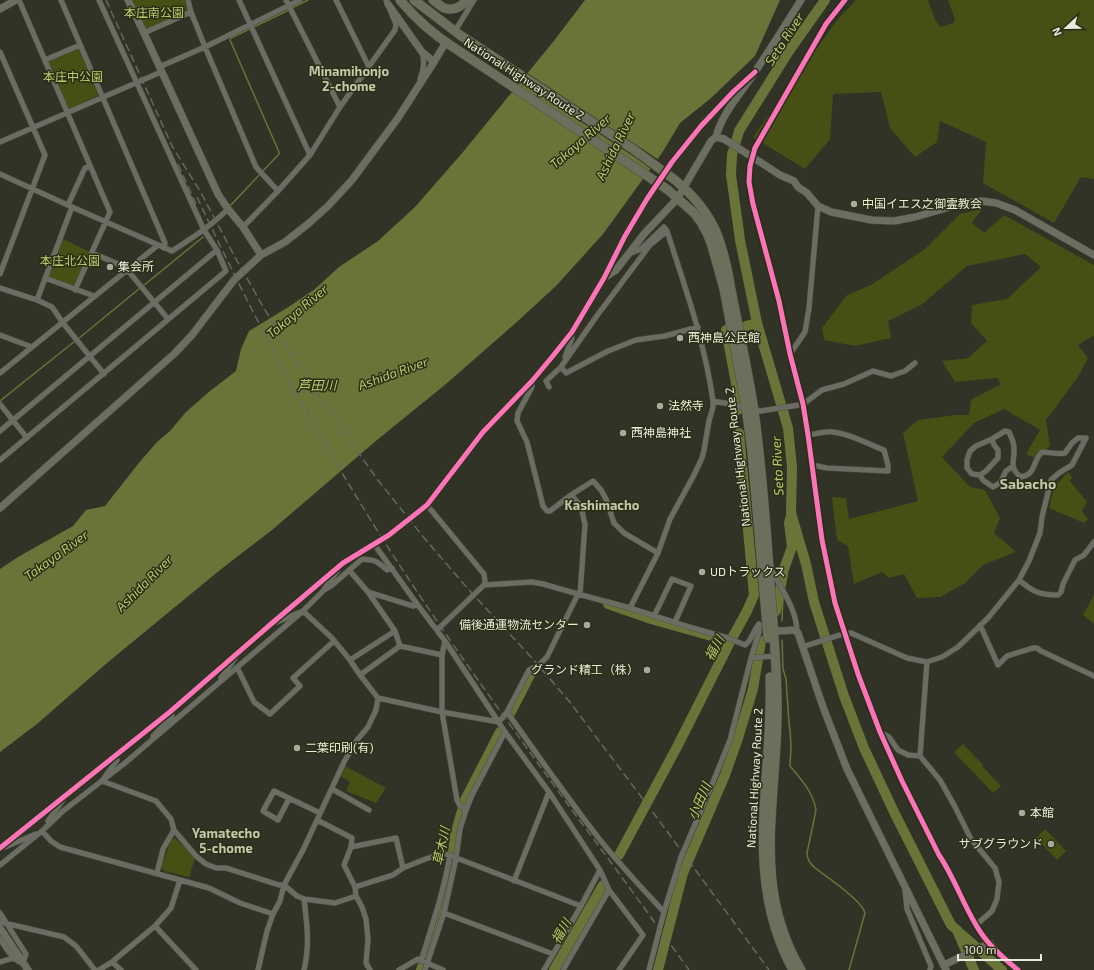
<svg xmlns="http://www.w3.org/2000/svg" width="1094" height="970" viewBox="0 0 1094 970" font-family="'Exo 2','Noto Sans JP',sans-serif">
  <style>
    .green { fill: #464f14 }
    .water { fill: #6a7439 }
    .pier { fill: #303326 }
    .lines { fill: none; stroke-linecap: round; stroke-linejoin: round }
    .stream { stroke: #6a7439; stroke-width: 1.5 }
    .river { stroke: #6a7439; stroke-width: 10 }
    .street-casing { stroke: #4e5045; stroke-width: 6 }
    .secondary-casing { stroke: #4e5045; stroke-width: 8 }
    .highway-casing { stroke: #4e5045; stroke-width: 10 }
    .street { stroke: #6b6d62; stroke-width: 5 }
    .secondary { stroke: #6b6e60; stroke-width: 7 }
    .highway { stroke: #6c6f5c; stroke-width: 9 }
    .rail { stroke: #66695e; stroke-width: 1.5; stroke-dasharray: 8 4; stroke-linecap: butt }
    .secondary-bridge-casing { stroke: #4e5045; stroke-width: 8; stroke-linecap: butt }
    .highway-bridge-casing { stroke: #4e5045; stroke-width: 10; stroke-linecap: butt }
    .secondary-bridge { stroke: #6b6e60; stroke-width: 7 }
    .highway-bridge { stroke: #6c6f5c; stroke-width: 9 }
    .cycleway-casing { stroke: #2a2f16; stroke-width: 8 }
    .cycleway { stroke: #fb73b8; stroke-width: 5 }
    .poi-dot { fill: #a8ab9c; stroke: #2a2f16; stroke-width: 1.5 }
    .labels { text-anchor: middle; stroke-width: 3; stroke-linejoin: round; paint-order: stroke }
    .park-label { font-size: 12px; fill: #bbcb6f; stroke: #2a2f16 }
    .street-label { font-size: 12px; fill: #e8ecdc; stroke: #2a2f16 }
    .poi-label { font-size: 12px; fill: #e8ecdc; stroke: #2a2f16; text-anchor: start }
    .water-label { font-size: 13px; font-style: italic; fill: #bbcb6f; stroke: #2a2f16 }
    .neighbourhood-label { font-size: 13px; font-weight: bold; fill: #c2c8aa; stroke: #2a2f16 }
    .quarter-label { font-size: 14px; font-weight: bold; fill: #c2c8aa; stroke: #2a2f16 }
  </style>
  <rect width="100%" height="100%" fill="#303326"/>
  <!-- green -->
  <path class="green" d="M132 0H185L188 10 187 13 147 30Z
    M856 0H928L936 22 941 27 953 23 955 19 948 0H1094V179L1081 177 1054 223 983 183 986 142 940 121 937 142 915 157 890 128 881 92 833 94 830 139 805 169 753 137 838 19Z
    M76 49H79L98 94 97 96 71 109 68 108 48 61Z
    M982 209 972 223 984 233 1004 215 1094 265V337L1093 336 1078 345 1088 358 1078 377 1046 420 1050 446 1037 459 1026 454 1040 430 1004 409 974 423 942 457 970 487 985 490 1000 518 994 533 1016 552 983 565 965 583 940 597 917 598 904 574 889 578 882 572 854 584 848 546 837 540 832 497 846 498 849 519 918 501 903 433 918 420 956 415H969L971 400 1001 384 997 378 955 382 942 361 968 358 987 341 971 323 972 305 1007 299 1041 267 1025 254 967 266 921 305 888 321 891 338 855 346 824 340 822 328 847 295 871 285 925 249 960 214Z
    M63 239 90 252 75 288 49 278 48 275Z
    M1068 472 1072 477 1070 481 1087 502 1082 511 1088 519 1084 523 1049 508 1054 487Z
    M1094 595V624L1083 615Z
    M963 744 983 765 982 766 1001 786 993 793 954 752Z
    M345 766 386 788 376 803 346 791 350 782 341 776Z
    M1045 829 1066 851 1057 860 1036 838Z
    M172 838 176 839 195 858 189 877 164 871 161 867Z"/>
  <!-- water -->
  <path class="water" d="M585 0H780L755 56 711 98 680 123 662 153 603 234 557 285 519 320 446 384 377 440 272 530 220 570 107 663 37 724 0 752V569L18 557 73 526 86 510 105 506 138 464 157 442 170 431 186 412 210 391 236 371 241 349 249 331 290 306 315 289 339 267 378 241 415 207 463 152 553 42Z"/>
  <!-- pier -->
  <path class="pier" d="M526 72 659 160 652 170 636 158 519 81Z"/>
  <g class="lines">
    <!-- stream -->
    <path class="stream" d="M292 8 308 0
      M230 206 279 154V152L230 40 231 38 289 10
      M143 286 203 237
      M78 339 140 288
      M0 401 75 341
      M783 573V585
      M782 621 783 595
      M782 640 783 669 786 679 789 723 790 730 791 746 790 766C801 779 813 792 816 810L807 853C807 860 810 863 815 868 826 876 863 901 865 913L849 970"/>
    <!-- river -->
    <path class="river" d="M825 0 789 51 739 131 732 155 731 175 734 196 740 240 757 323 788 428 792 467 791 513 806 564 814 602 844 696 864 748 894 812 951 925 957 930 974 970
      M746 326 757 323
      M728 329 726 330 739 399 738 410
      M608 604 651 619 715 637
      M776 611 784 569 792 547 789 523 790 519
      M511 712 532 671
      M619 855 678 745 730 642 747 611 754 595 739 433
      M960 933 1002 970
      M421 970 446 890 452 860 455 836 459 821 465 800 500 732
      M554 970 603 885
      M658 970 683 873 725 775 738 738 753 689 761 641"/>
    <defs>
      <path id="street" d="M19 0 110 212 75 290
        M61 0 165 243 164 248
        M188 0 191 12 205 47 256 167 278 191
        M239 0 310 155
        M286 0 340 107
        M336 0 369 67
        M845 0 826 24 755 148 750 166 749 182 753 204 779 301 790 354 803 404 808 435 822 540 835 603 858 674 880 732 902 781 939 855 945 865 976 925 990 943
        M455 31 474 0
        M144 33 191 12
        M0 52 45 155 0 274
        M45 60 80 45
        M159 67 205 47 300 0
        M420 79C424 70 425 62 422 52
        M0 142 161 72
        M0 174 72 207 172 251C192 238 211 226 228 209
        M68 205 85 168 90 166
        M243 227 278 191 310 155 340 107 395 30 396 24 386 0
        M92 253 125 267 168 319
        M629 254 641 249 664 227 667 231
        M45 278 94 296
        M0 288 37 300 52 307 63 323 104 374
        M37 300 72 207
        M0 335 32 347
        M790 354 805 332 809 308 818 206
        M565 357 572 338V332
        M561 367 566 373 608 351 636 340 665 336 698 327
        M0 373 158 245
        M532 381V387L518 413 517 421 527 442 543 506 547 511H550L571 495 581 506 585 525 580 594
        M549 387 546 381 561 367 596 317 650 245 667 231C685 287 705 343 713 401L735 405 761 411 799 405 806 402 822 390 844 384 873 371 891 376 905 371 915 363
        M0 404 27 438
        M0 431 217 250 204 230 99 0
        M808 435C816 434 825 431 833 432 852 434 867 444 884 450L888 465V471L827 468 812 465
        M0 460 226 271 217 250
        M980 475 983 480 993 487 1000 483 1006 471 1012 467
        M571 495 593 481 601 490 606 499 614 523 624 533 658 553
        M427 505 484 574 485 581 484 585 437 630
        M374 544 417 604 445 641 505 732 549 792 600 870 609 890 643 935 619 970
        M771 569C781 588 797 610 797 632
        M349 570 368 592 395 631 400 646
        M1019 580C1033 592 1040 595 1058 595L1061 592 1063 584 1075 560 1084 555 1094 542
        M484 585 532 582 543 584 578 594
        M325 588 338 570
        M368 592 413 606 417 604
        M630 608 658 553 670 519 694 475 702 458 704 450 709 421 713 407V401
        M654 616 672 579 691 586 675 622
        M980 625 998 665 1007 656 1033 648H1037L1041 651 1094 676
        M445 641 442 655V712L457 800 460 806 466 810
        M802 647 846 633H851L907 658 927 662 942 657 958 647 988 618 1019 580 1029 561 1040 533 1042 517 1051 480 1059 473 1072 465 1086 438H1078L1072 443 1065 453C1056 455 1050 452 1042 452 1032 461 1037 474 1021 477 1008 467 1015 461 1014 448 1014 442 1011 437 1009 432L1005 431 992 439 976 446 970 451 967 460V468L972 474 980 475 986 471 998 458V450L994 445 992 439
        M751 658 759 632V624
        M350 660 395 631
        M541 663 547 657 578 594 630 608 689 627 728 638 745 645C752 641 753 630 759 624
        M237 667 254 702 270 714 300 686 293 678 334 641
        M360 675 400 646 442 655
        M221 678 236 657
        M378 698 442 712 499 722 507 712C537 754 566 796 597 836 618 863 641 887 664 912
        M507 712 529 670 533 668
        M880 732 889 737 898 750 908 755 920 756 940 780 954 805 971 839 995 868 999 882 997 899 992 911 976 925
        M153 736 172 717 171 711
        M115 756 117 760 102 781 156 801 171 819 174 830 196 856 206 864 216 868H226L279 885H284L297 896 304 899 335 903 356 896
        M920 756 927 662
        M332 789 369 810
        M289 799 278 820 263 811 274 791 320 813
        M317 820 352 838 351 847 344 865 355 887 356 896 362 907 366 919 368 939 366 963 370 970
        M48 821 63 800
        M42 831 51 841 60 847 180 880 171 908 155 926 112 962
        M5 847 36 834
        M351 847 396 838 403 868
        M0 865 42 831 63 811 125 763 303 611 324 590 331 586 362 559C376 560 377 561 387 570L392 568
        M157 873 163 849 174 830
        M180 880 209 888 240 903 273 914 280 901 284 885 303 850 345 760 357 740 368 727 376 710 378 698 360 675 350 660 332 638 303 611 277 622
        M514 881 549 792
        M355 887 393 875 403 868 423 860 443 853 454 857 581 906
        M905 891 907 909 931 966 930 970
        M0 913 26 954 23 963C12 961 6 947 0 939
        M444 913 553 954
        M0 922 64 937 76 946 95 970
        M155 926 196 970
        M421 961C432 926 444 891 450 855
        M0 962 13 958
        M99 970 112 962 121 970
        M258 970 267 931 273 914
        M304 970C310 945 307 924 304 899
        M399 970 418 959 443 970
        M425 970 444 913 456 858 460 829 466 810 472 795 505 732
        M544 970 581 906 600 870
        M563 970 609 890
        M649 970 664 912 681 857 711 787 730 740 751 658 775 656"/>
      <path id="secondary" d="M128 0 144 33 218 194 228 209 243 227 261 255
        M388 4 422 52 434 62
        M0 9 16 0
        M716 137C722 113 741 93 755 72 771 48 786 24 801 0
        M760 162 780 175 794 181 798 187 807 193 818 206 831 212 871 220 894 221 915 217 964 203 981 201 996 203 1015 210 1094 255
        M604 278 616 270 644 234 677 199 711 141 716 137 724 139
        M0 508 174 354 192 335 234 280 261 255 285 242 308 224 328 206 352 180 398 118 434 62 446 42
        M770 628 780 631 794 630 798 633 823 707 847 769 946 970
        M0 848 171 711 271 624 343 563 389 535 427 505 483 432 532 381 552 357 572 332 604 278 625 236 647 199 672 162 701 126 734 91 755 72
        M0 928 28 970
        M944 965 990 943 998 953 1018 970"/>
      <path id="highway" d="M400 0C415 18 433 34 453 47
        M414 0 460 35
        M433 0C436 2 440 6 444 8 453 11 461 7 467 0
        M675 180C693 195 708 212 717 234 724 252 728 271 731 290 735 310 739 330 743 350 747 370 751 390 754 411 762 467 766 525 770 582 773 627 778 672 777 717 776 807 752 887 801 970
        M668 190 694 213 701 222 707 233 712 246 724 289 746 407 752 452 768 638
        M770 677C774 778 741 875 793 970"/>
    </defs>
    <!-- street casing -->
    <use href="#street" class="street-casing"/>
    <!-- secondary casing -->
    <use href="#secondary" class="secondary-casing"/>
    <!-- highway casing -->
    <use href="#highway" class="highway-casing"/>
    <!-- street -->
    <use href="#street" class="street"/>
    <!-- secondary -->
    <use href="#secondary" class="secondary"/>
    <!-- highway -->
    <use href="#highway" class="highway"/>
    <!-- rail -->
    <path class="rail" d="M106 0 172 146 200 191 236 259 265 310 307 378 325 405 377 479 425 539 470 591 531 657 569 701 655 815 769 970
      M178 164 196 204
      M197 197C252 315 314 431 384 541 445 637 513 729 580 821 617 870 653 920 689 970"/>
    <defs>
      <path id="secondary-bridge" d="M724 139 760 162"/>
      <path id="highway-bridge" d="M460 35 633 149 675 180
        M453 47 646 175 668 190"/>
    </defs>
    <!-- secondary-bridge casing -->
    <use href="#secondary-bridge" class="secondary-bridge-casing"/>
    <!-- highway-bridge casing -->
    <use href="#highway-bridge" class="highway-bridge-casing"/>
    <!-- secondary-bridge -->
    <use href="#secondary-bridge" class="secondary-bridge"/>
    <!-- highway-bridge -->
    <use href="#highway-bridge" class="highway-bridge"/>
    <defs>
      <path id="cycleway" d="M845 0 826 24 755 148 750 166 749 182 753 204 779 301 790 354 803 404 808 435 822 540 835 603 858 674 880 732 902 781 939 855C954 877 962 902 976 925 986 943 1002 957 1018 970
        M0 848 171 711 271 624 343 563 389 535 427 505 483 432 532 381 552 357 572 332 604 278 625 236 647 199 672 162 701 126 734 91 755 72"/>
    </defs>
    <!-- cycleway casing -->
    <use href="#cycleway" class="cycleway-casing"/>
    <!-- cycleway -->
    <use href="#cycleway" class="cycleway"/>
  </g>
  <!-- markers -->
  <g class="poi-dot">
    <circle cx="854" cy="204" r="4"/>
    <circle cx="110" cy="267" r="4"/>
    <circle cx="680" cy="338" r="4"/>
    <circle cx="660" cy="406" r="4"/>
    <circle cx="623" cy="433" r="4"/>
    <circle cx="702" cy="572" r="4"/>
    <circle cx="587" cy="625" r="4"/>
    <circle cx="647" cy="670" r="4"/>
    <circle cx="297" cy="748" r="4"/>
    <circle cx="1022" cy="813" r="4"/>
    <circle cx="1051" cy="844" r="4"/>
  </g>
  <g class="labels">
    <!-- park labels -->
    <g class="park-label">
      <text x="154" y="17">本庄南公園</text>
      <text x="73" y="81">本庄中公園</text>
      <text x="70" y="265">本庄北公園</text>
    </g>
    <!-- street labels -->
    <g class="street-label">
      <text transform="translate(524 79) rotate(33)" y="4">National Highway Route 2</text>
      <text transform="translate(738 457) rotate(-97)" y="4">National Highway Route 2</text>
      <text transform="translate(755 778) rotate(-87)" y="4">National Highway Route 2</text>
    </g>
    <!-- poi labels -->
    <g class="poi-label">
      <text x="862" y="208">中国イエス之御霊教会</text>
      <text x="118" y="271">集会所</text>
      <text x="688" y="342">西神島公民館</text>
      <text x="668" y="410">法然寺</text>
      <text x="631" y="437">西神島神社</text>
      <text x="710" y="576">UDトラックス</text>
      <text x="579" y="629" text-anchor="end">備後通運物流センター</text>
      <text x="639" y="674" text-anchor="end">グランド精工（株）</text>
      <text x="305" y="752">二葉印刷(有)</text>
      <text x="1030" y="817">本館</text>
      <text x="1043" y="848" text-anchor="end">サブグラウンド</text>
    </g>
    <!-- water labels -->
    <g class="water-label">
      <text transform="translate(784 39) rotate(-57)" y="5">Seto River</text>
      <text transform="translate(580 141) rotate(-41)" y="5">Takaya River</text>
      <text transform="translate(615 146) rotate(-64)" y="5">Ashida River</text>
      <text transform="translate(297 311) rotate(-40)" y="5">Takaya River</text>
      <text transform="translate(393 373) rotate(-20)" y="5">Ashida River</text>
      <text x="317" y="390">芦田川</text>
      <text transform="translate(777 466) rotate(-93)" y="5">Seto River</text>
      <text transform="translate(56 555) rotate(-36)" y="5">Takaya River</text>
      <text transform="translate(144 583) rotate(-45)" y="5">Ashida River</text>
      <text transform="translate(714 648) rotate(-62)" y="5">福川</text>
      <text transform="translate(699 801) rotate(-67)" y="5">小田川</text>
      <text transform="translate(441 846) rotate(-78)" y="5">草木川</text>
      <text transform="translate(561 931) rotate(-60)" y="5">福川</text>
    </g>
    <!-- neighbourhood labels -->
    <g class="neighbourhood-label">
      <text x="349" y="76">Minamihonjo<tspan x="349" dy="15">2-chome</tspan></text>
      <text x="602" y="510">Kashimacho</text>
      <text x="226" y="838">Yamatecho<tspan x="226" dy="15">5-chome</tspan></text>
    </g>
    <!-- quarter labels -->
    <g class="quarter-label">
      <text x="1028" y="489">Sabacho</text>
    </g>
  </g>
  <!-- north arrow -->
  <g transform="translate(1066 28) rotate(248)" stroke="#2a2f16" stroke-width="3" paint-order="stroke">
  <path d="M0-3L7 15L0 10L-7 15Z" fill="#e8ecdc"/>
  <text y="-6" font-size="11" font-weight="bold" text-anchor="middle" fill="#e8ecdc">N</text>
  </g>
  <!-- scale -->
  <path d="M958 954v6h83v-6" fill="none" stroke="#e8ecdc" stroke-width="2"/>
  <text x="964" y="954" font-size="12" fill="#e8ecdc" stroke="#2a2f16" stroke-width="3" paint-order="stroke">100 m</text>
</svg>
